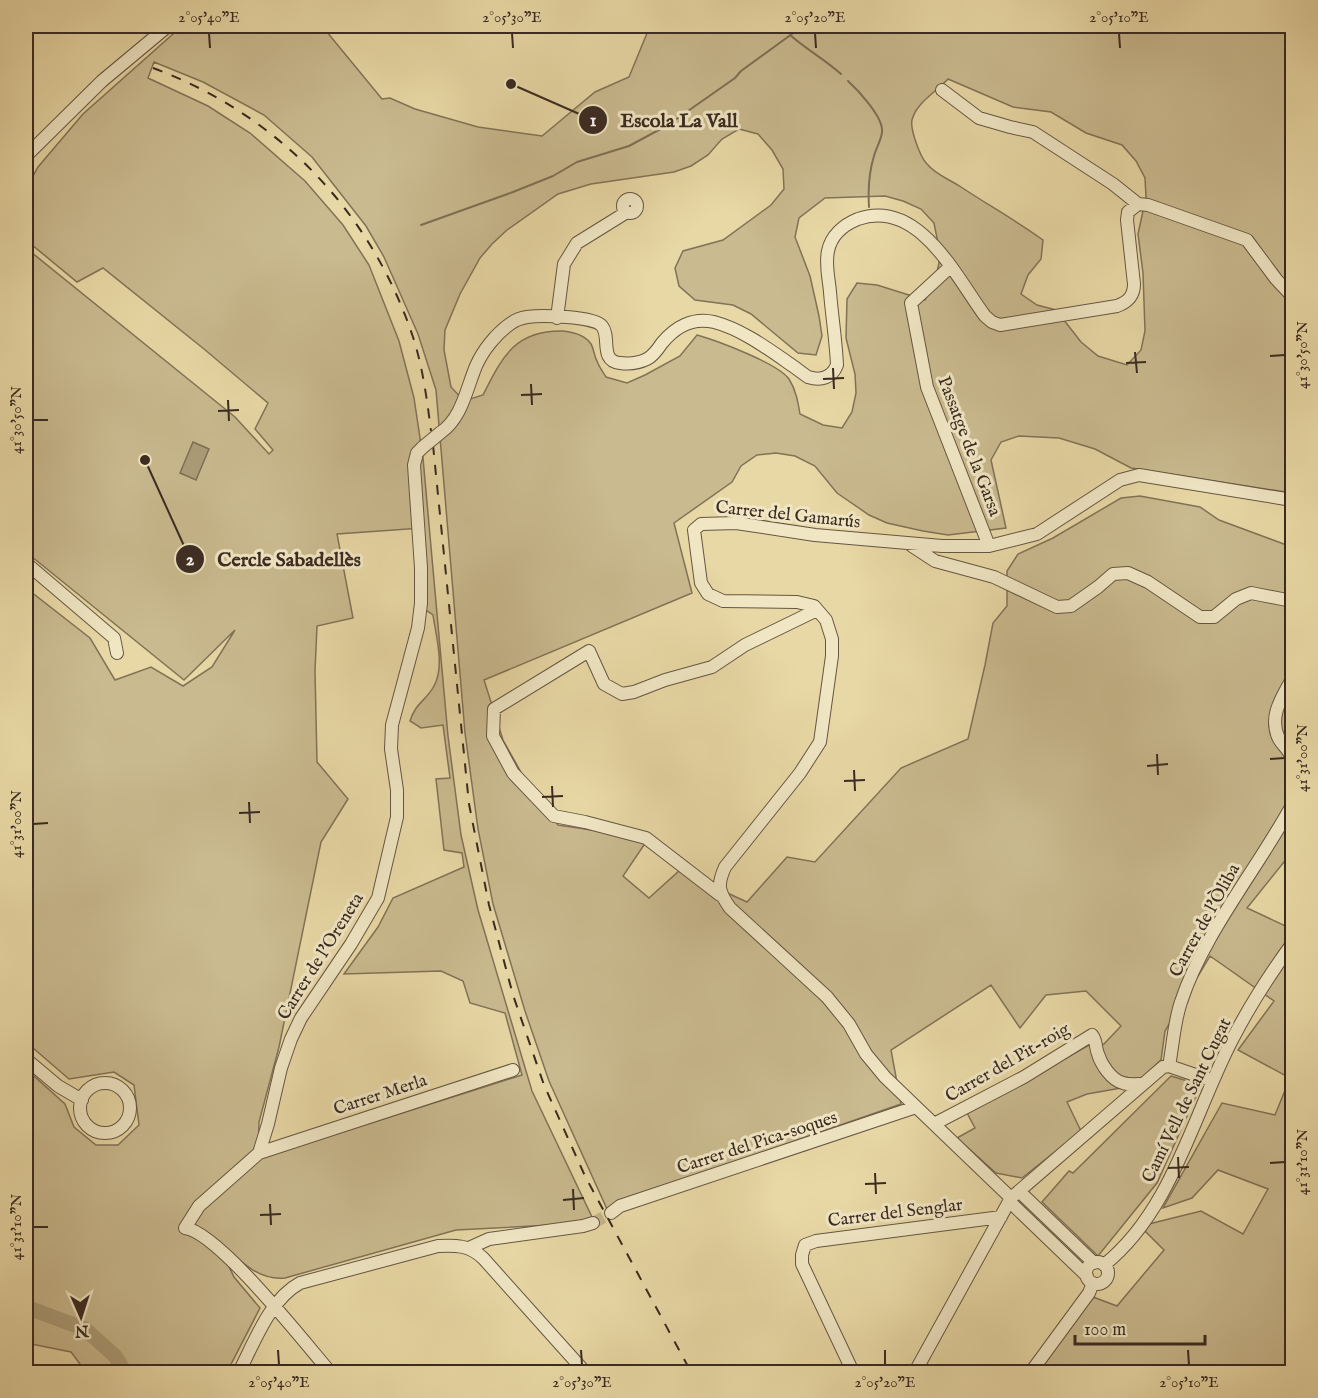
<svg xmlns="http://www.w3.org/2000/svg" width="1318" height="1398" viewBox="0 0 1318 1398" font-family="'IM FELL English',serif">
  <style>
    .green { fill: #caba8f; stroke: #827258; stroke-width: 1.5; fill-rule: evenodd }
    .water { fill: #ac9d78; stroke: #7e6f55; stroke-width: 1.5 }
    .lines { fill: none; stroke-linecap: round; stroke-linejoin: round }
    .stream { stroke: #7e6f55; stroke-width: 2 }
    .river { stroke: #ac9d78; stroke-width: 15 }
    .minor-tunnel { stroke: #c5b58b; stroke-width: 12; stroke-dasharray: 12 6; stroke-linecap: butt }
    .minor-casing { stroke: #655642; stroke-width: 14 }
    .minor { stroke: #f0e6c4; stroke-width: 12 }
    .rail { stroke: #392a21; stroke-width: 2; stroke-dasharray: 10 10; stroke-linecap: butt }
    .minor-bridge-casing { stroke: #655642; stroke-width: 14; stroke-linecap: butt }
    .minor-bridge { stroke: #f0e6c4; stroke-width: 12 }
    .ticks { fill: none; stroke: #392a21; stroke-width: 2 }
    .labels { text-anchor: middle; stroke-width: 6; stroke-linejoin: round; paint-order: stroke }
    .street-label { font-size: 18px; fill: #392a21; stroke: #f0e6c4 }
    .leader { fill: none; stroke: #392a21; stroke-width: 2 }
    .callout-dot { fill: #392a21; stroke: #f0e6c4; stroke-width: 2 }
    .mark-label { font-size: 18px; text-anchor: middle; font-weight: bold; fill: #fff }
    .callout-label { font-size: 20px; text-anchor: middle; font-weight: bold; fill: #392a21; stroke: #f0e6c4; stroke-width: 6; stroke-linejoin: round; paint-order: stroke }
    .neatline { fill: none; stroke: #392a21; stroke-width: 2 }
    .ticks-label { font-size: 15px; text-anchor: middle; fill: #392a21 }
  </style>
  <rect width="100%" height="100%" fill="#e8d8a5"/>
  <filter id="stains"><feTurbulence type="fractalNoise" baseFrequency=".00333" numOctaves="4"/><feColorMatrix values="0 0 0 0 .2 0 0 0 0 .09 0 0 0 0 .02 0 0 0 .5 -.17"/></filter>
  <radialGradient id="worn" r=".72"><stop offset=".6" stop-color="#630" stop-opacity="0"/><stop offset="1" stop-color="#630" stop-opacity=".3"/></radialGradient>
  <!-- green -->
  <path class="green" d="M182 26H322L382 99 390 98 415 109 478 127 542 136 595 92 629 77 650 26H1292V493L1131 468 1095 449 1059 438 1019 436 1001 442 991 460 1006 528 948 535 923 531 887 523 869 515 837 493 815 466 795 456 776 453 757 455 741 466 732 482 674 523 692 593 484 680 503 740 522 774 558 825 646 838V842L623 876 649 898 679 871 747 902 787 857 815 862 901 768 968 739 985 665 993 623 1007 606V571L1018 554 1053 538 1121 498 1140 496 1200 507 1219 520 1292 547V852L1247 908 1292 929V1372H1038L1093 1297 1117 1306 1164 1250 1145 1231 1149 1224 1201 1211 1243 1234 1268 1189 1218 1170 1192 1198 1163 1208 1222 1103 1275 1115 1290 1078 1238 1050 1274 1001 1210 956 1165 1031 1161 1060 1139 1081 1127 1087 1087 1094 1067 1102 1081 1131 1022 1178 996 1173 957 1138 975 1128 967 1113 1091 1044H1104L1121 1026 1086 991 1046 995 1020 1028 991 985 891 1050 901 1104 694 1176 607 1209 549 1081 525 1011 493 904 478 829 465 733 436 390 418 334 384 257 366 226 312 157 264 115 203 82 154 62 148 78 208 106 250 133 305 181 343 225 369 265 399 341 414 398 423 458 448 736 461 835 478 910 532 1091 592 1217 583 1222 571 1224 456 1230 285 1278C255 1281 236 1256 215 1238L234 1277 260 1308 227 1372H86L71 1352 26 1343V1069L65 1104 74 1127 96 1145H118L139 1125 134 1085 114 1072 69 1079 26 1042V588L90 638 115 680 151 667 183 686 212 667 235 630 184 680 26 552V248L235 417 269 454 273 450 255 429 268 403 204 349 103 268 77 282 26 240V189L38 167 83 114ZM948 79 1013 107 1051 112 1086 133 1122 145 1136 161 1145 178 1146 197 1138 234 1143 273 1145 331 1141 350 1127 365 1098 356 1081 342 1056 310 1037 305 1021 294 1028 275 1041 259 1043 240C1017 221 988 205 961 187 949 179 936 175 927 164 920 157 910 129 912 120 916 103 936 92 948 79ZM739 129 758 134 772 150 783 169 784 189 771 205 723 240 683 251 675 268 679 286 695 300 733 305 751 314 798 353 816 355 822 336 819 316 810 276 795 237 799 218 825 198 885 196 903 201 921 209 934 223 938 243 939 263 935 281 925 300 877 285 857 283 847 299 846 338 855 374 856 393 852 412 842 428 823 425 800 414C798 402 796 390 789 379 777 363 718 341 697 335L680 356 645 375 627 383 606 377C603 372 599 367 597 361 594 356 594 349 591 344 585 335 572 332 563 331 514 330 502 358 483 395L464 401 451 387 444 350 445 330 460 294 480 258 492 244 507 230 558 194 591 184 674 172 691 166 708 155 722 139ZM422 528 426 610 433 615C436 636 445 667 434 686 426 701 416 702 410 721L421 728 443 725 450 778 436 779 444 850 462 853 464 867 393 898 378 927 344 974 441 971 463 981 470 1003 505 1013 522 1075 258 1159 259 1122 279 1047 321 842 348 799 317 762 315 671 317 626 353 618 337 534Z
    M1171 1076 1201 1085 1157 1183 1098 1256 1042 1202 1069 1171 1073 1173Z"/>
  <!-- water -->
  <path class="water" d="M193 442 209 449 196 480 180 473Z"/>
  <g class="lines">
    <!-- stream -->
    <path class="stream" d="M790 35C806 49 824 59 841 74
      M848 81C858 90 882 116 882 130 883 137 876 148 874 156 869 172 868 191 869 207
      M421 225 513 192 553 176 577 162 629 146 668 125 735 78 741 71 803 26"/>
    <!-- river -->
    <path class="river" d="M26 1307 85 1329 115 1356 125 1372"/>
    <!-- minor-tunnel -->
    <path class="minor-tunnel" d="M593 1223 611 1213"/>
    <defs>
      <path id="minor" d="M942 90 979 118 1010 127 1033 132 1113 184 1138 204
        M26 156 102 81 168 26
        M623 206a7 7 0 1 1 14 0a7 7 0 1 1-14 0Z
        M950 267 911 303 927 387 989 546
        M557 318 564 264 577 243 627 212
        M440 433C462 418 466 390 476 366 483 350 496 334 510 324 515 320 521 318 527 317 541 315 594 316 602 326 611 337 599 361 620 363 628 364 639 363 647 359 653 356 658 349 662 343 675 327 693 317 714 322 741 329 767 348 790 364 796 368 802 373 808 377 821 381 832 378 837 365 836 341 832 317 830 292 829 279 825 265 828 251 831 236 843 225 858 219 919 198 956 277 985 316L992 322 1000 325 1117 306C1128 302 1134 296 1134 284L1127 220 1128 212 1138 204 1148 205 1247 240 1276 279 1292 296
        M912 546 935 561 994 577 1057 607 1071 606 1098 587 1113 574 1128 573 1148 582 1200 617H1214L1236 599 1251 593 1292 601
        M26 563 114 638 117 653
        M1292 679C1282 697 1268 717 1279 739 1283 746 1290 750 1292 759
        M720 895 646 838 585 822 554 816 513 773 493 736 494 709 589 651 604 684 622 694 634 692 665 680 712 667 745 645 817 610
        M26 1059 58 1086 82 1100
        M1169 1066C1173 1045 1174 1022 1181 1002 1203 934 1258 868 1292 805
        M1169 1066 1213 1081
        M80 1108a25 25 0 1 1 50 0a25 25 0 1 1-50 0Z
        M934 1124 1024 1077 1092 1035C1097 1041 1095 1047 1098 1054 1101 1064 1111 1080 1123 1083 1129 1085 1137 1084 1143 1084
        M259 1153 513 1070
        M1019 1191 1094 1263
        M1011 1198 885 1077 866 1054 849 1024 827 997 730 908C718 891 717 885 725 867L800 773 820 742 832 656V639L826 620 814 606 797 602 723 601 708 594 701 583 694 530 701 524 736 523 815 535 942 546H989L1037 534 1120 480 1139 475 1292 500
        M1009 1201 1087 1276
        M611 1213 620 1206 916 1107
        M469 1248 489 1239 583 1226 593 1223
        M1086 1273a11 11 0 1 1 22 0a11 11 0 1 1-22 0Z
        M1104 1265C1172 1211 1193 1115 1232 1040 1249 1007 1270 974 1292 944
        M239 1372C254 1343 270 1299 300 1283L438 1246C456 1245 469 1245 483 1258L585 1372
        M330 1372C305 1343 218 1232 185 1228L199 1206 259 1153 268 1124 281 1068 291 1039 301 1018 351 944 378 898 397 817V790L391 749 392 725 418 628 421 603V568L414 465 417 453 423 447
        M853 1372 802 1264V1255L805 1245 816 1241 1001 1217
        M915 1372 1011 1198 1163 1067 1169 1066
        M1031 1372 1089 1293 1093 1283"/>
    </defs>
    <!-- minor casing -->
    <use href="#minor" class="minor-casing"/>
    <!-- minor -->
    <use href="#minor" class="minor"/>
    <!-- rail -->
    <path class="rail" d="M153 68C277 114 371 211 413 337 423 368 427 400 431 431
      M433 445 469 804 489 905 513 995 544 1085 585 1176 691 1372"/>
    <defs>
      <path id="minor-bridge" d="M423 447 440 433"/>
    </defs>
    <!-- minor-bridge casing -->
    <use href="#minor-bridge" class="minor-bridge-casing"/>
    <!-- minor-bridge -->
    <use href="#minor-bridge" class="minor-bridge"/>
  </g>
  <!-- ticks -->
  <path class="ticks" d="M209 33 210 48M512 33 513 48M815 33 816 48M1119 33 1120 48M1135 352 1137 373M1270 356 1285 355M1126 363 1146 362M833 368 834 389M823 379 844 378M531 384 532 405M521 395 542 394M228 400 229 421M218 411 239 410M33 420H48M1157 754 1158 775M1270 759 1285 758M1147 766 1168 764M854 770 855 791M844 781 865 780M552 786 553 807M542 797 563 796M249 802 250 823M239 813 260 812M33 824 48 823M1178 1157 1179 1178M1270 1163 1285 1162M1168 1168 1189 1167M875 1173 876 1194M865 1184 886 1183M573 1189 574 1210M563 1200 584 1198M270 1204 271 1225M260 1215 281 1214M33 1227H48M278 1350 279 1365M581 1350 582 1365M885 1350V1365M1188 1350 1189 1365"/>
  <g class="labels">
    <!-- street labels -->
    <g class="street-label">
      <text transform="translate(970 446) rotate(69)" y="6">Passatge de la Garsa</text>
      <text transform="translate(788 514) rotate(6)" y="6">Carrer del Gamarús</text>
      <text transform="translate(1204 920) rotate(-61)" y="6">Carrer de l'Òliba</text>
      <text transform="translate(320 956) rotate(-58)" y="6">Carrer de l'Oreneta</text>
      <text transform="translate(1007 1062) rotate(-30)" y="6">Carrer del Pit-roig</text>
      <text transform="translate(380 1094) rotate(-18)" y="6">Carrer Merla</text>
      <text transform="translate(1186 1100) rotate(-64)" y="6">Camí Vell de Sant Cugat</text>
      <text transform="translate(757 1142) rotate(-18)" y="6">Carrer del Pica-soques</text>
      <text transform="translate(895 1212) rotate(-7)" y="6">Carrer del Senglar</text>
    </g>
  </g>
  <!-- callouts -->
  <path class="leader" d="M511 84L593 120M145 460L190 559"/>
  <g class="callout-dot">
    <circle cx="511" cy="84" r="6"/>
    <circle cx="145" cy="460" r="6"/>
    <circle cx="593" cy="120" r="15"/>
    <circle cx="190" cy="559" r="15"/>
  </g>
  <g class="mark-label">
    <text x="593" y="126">1</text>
    <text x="190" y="565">2</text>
  </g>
  <g class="callout-label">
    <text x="679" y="127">Escola La Vall</text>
    <text x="289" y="566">Cercle Sabadellès</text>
  </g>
  <!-- margin -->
  <rect width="1318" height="1398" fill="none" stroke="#e8d8a5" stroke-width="66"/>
  <!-- north arrow -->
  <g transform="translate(81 1317) rotate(177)" stroke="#f0e6c4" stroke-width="4.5" paint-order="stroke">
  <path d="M0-4.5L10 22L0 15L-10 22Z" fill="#392a21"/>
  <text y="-9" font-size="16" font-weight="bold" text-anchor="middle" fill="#392a21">N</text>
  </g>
  <!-- scale -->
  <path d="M1075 1335v9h130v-9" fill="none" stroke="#392a21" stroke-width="3"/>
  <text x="1084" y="1335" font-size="18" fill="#392a21" stroke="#f0e6c4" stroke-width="4.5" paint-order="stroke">100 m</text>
  <rect x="33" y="33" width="1252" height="1332" class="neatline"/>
  <g class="ticks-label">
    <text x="209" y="22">2°05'40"E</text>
    <text x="512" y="22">2°05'30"E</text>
    <text x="815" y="22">2°05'20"E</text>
    <text x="1119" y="22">2°05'10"E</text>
    <text transform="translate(1302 355) rotate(-90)" y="5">41°30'50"N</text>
    <text transform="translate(16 420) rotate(-90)" y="5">41°30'50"N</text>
    <text transform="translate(1302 758) rotate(-90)" y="5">41°31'00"N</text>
    <text transform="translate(16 824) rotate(-90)" y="5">41°31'00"N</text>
    <text transform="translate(1302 1162) rotate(-90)" y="5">41°31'10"N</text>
    <text transform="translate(16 1227) rotate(-90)" y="5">41°31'10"N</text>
    <text x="279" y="1387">2°05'40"E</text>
    <text x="582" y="1387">2°05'30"E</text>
    <text x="885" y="1387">2°05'20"E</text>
    <text x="1189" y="1387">2°05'10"E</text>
  </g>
  <rect width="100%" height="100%" filter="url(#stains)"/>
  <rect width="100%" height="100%" fill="url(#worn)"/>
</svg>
